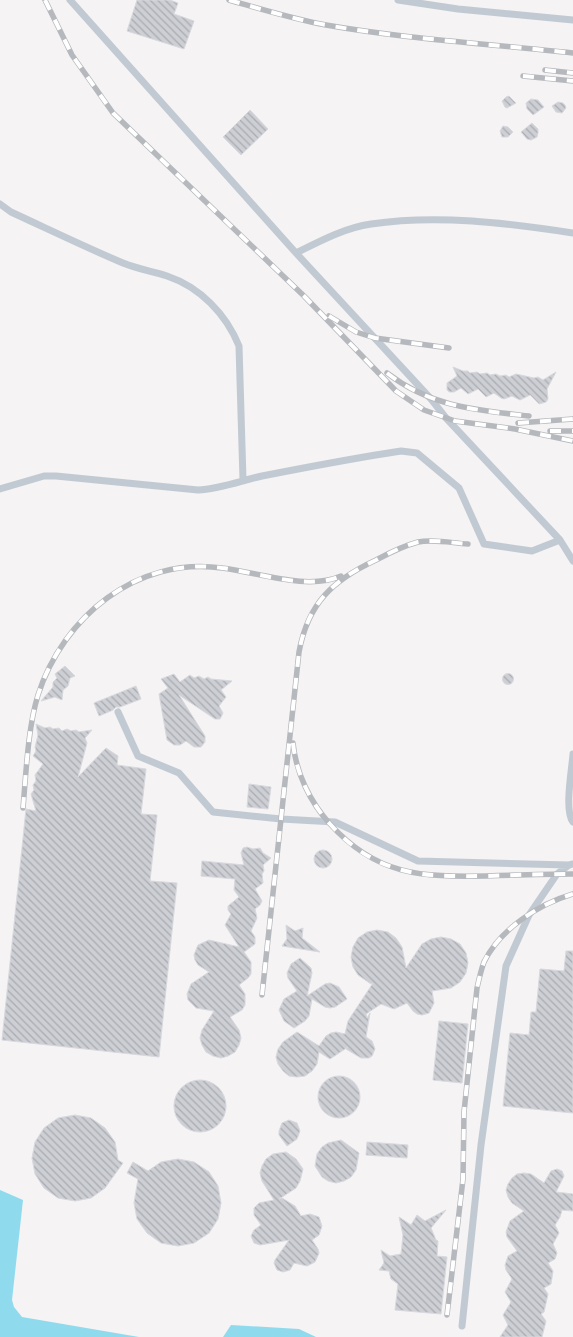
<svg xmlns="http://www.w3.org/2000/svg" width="573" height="1337" viewBox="0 0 573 1337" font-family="'Source Sans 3',sans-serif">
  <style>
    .water { fill: #90daee }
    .building { fill: url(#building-back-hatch); stroke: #d7d9de }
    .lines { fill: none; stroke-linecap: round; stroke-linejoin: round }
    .lane { stroke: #c1cad2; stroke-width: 7 }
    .rail-casing { stroke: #b5b8bd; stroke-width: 5.5 }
    .rail { stroke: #fff; stroke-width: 4; stroke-dasharray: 11; stroke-linecap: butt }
  </style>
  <defs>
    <pattern id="building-back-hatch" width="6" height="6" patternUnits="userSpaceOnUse" patternTransform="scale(1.25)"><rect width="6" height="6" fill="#cdcfd5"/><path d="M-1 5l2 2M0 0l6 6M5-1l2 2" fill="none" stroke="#a8abb0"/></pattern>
  </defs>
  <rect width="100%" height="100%" fill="#f5f3f3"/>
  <!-- water -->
  <path class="water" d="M0 1190 23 1200 12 1300 14 1307 22 1317 139 1337H0Z
    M231 1325 299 1329 316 1337H223Z"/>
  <!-- building -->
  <path class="building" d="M137 0H170L178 3 174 14 194 21 184 49 127 31Z
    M509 96 516 103 507 108 505 107 502 101 506 97Z
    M531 99 538 100 544 107 533 115 527 109 526 103Z
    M558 102 563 103 565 105 566 108 562 113 556 112 552 106Z
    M250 110 268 129 241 155 223 137Z
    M532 123 538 129V133L537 137 531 140 527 139 521 132Z
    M503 126 508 127 513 132 508 137H502L500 131Z
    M453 367 463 371H468L470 373 477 372 480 374 487 373 490 375 496 374 500 376 506 375 509 377 516 374 534 378 538 377 543 380 556 372 547 389 548 399 546 402 539 404 530 395 520 400 512 396 504 399 501 398 494 393 486 397 478 389 468 394 461 388 454 392H449L447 390V383L457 376Z
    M65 666 75 676 70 678 68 686 63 690 62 700 55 697 41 701 53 687V682L57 678 55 674Z
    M502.5 679a5.5 5.5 0 1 1 11 0a5.5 5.5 0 1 1-11 0Z
    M174 674 180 682 190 675 194 678 199 676 204 679 208 677 211 679 232 681 221 690 226 697 219 706 223 713 220 719H215L179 695 205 736V742L201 747H194L186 741 180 745H174L167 740 159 694 168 688 161 679Z
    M136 686 141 699 120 707H116L113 710 99 716 94 703Z
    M36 724 45 728 50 727 53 729 59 728 62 731 67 729 71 731 76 730 79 732 92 730 85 738 87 743 78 777 106 748 118 756 117 765 146 769 141 814 157 815 150 881 177 883 159 1057 2 1040 26 809 36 811 31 794 34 790 33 785 36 781 35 775 43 764 33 756 36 751 35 747 38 735Z
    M249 784 271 787 268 809 247 807Z
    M247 847 253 849 260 848 263 853 271 858 263 865 264 871 262 874 263 883 255 889 262 901 260 905 255 909 257 918 251 931 255 937V944L244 952 251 962V974L248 978 239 985 245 994V1005L242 1010 230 1017 239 1030 241 1038 239 1045 235 1052 228 1056 221 1058 213 1056 206 1052 202 1045 200 1038 202 1030 214 1011 196 1008 188 1000 187 994 191 984 209 972 198 965 195 960 194 955 198 945 209 940 239 947 225 925 231 914 228 910V906L239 897 234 890 235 879 201 876 202 861 244 865 241 853 243 848Z
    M314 859a9 9 0 1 1 18 0a9 9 0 1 1-18 0Z
    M286 925 295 931 303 928 302 938 320 952 282 946 287 939Z
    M377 930 388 932 396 938 402 947 406 968 422 944 431 939 441 937 451 939 460 944 466 953 468 963 466 973 460 982 451 988 432 991 434 1003 429 1013 422 1015 417 1014 413 1011 407 1003 394 1009 381 1004 366 1014 367 1018 370 1013 366 1037 372 1041 375 1049 372 1056 369 1058H361L346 1049 348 1047 330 1059 319 1052 317 1064 312 1071 305 1076 297 1077 289 1076 283 1071 278 1064 276 1057 278 1049 283 1042 297 1032 319 1046 326 1036 331 1033 336 1032 345 1034 348 1021 373 983 371 984 358 975 353 967 351 957 353 947 358 938 367 932Z
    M566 951H573V1113L503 1106 510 1033 529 1035 531 1012H536L540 969 564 971Z
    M300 958 311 968 312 973 307 996 325 984 330 983 339 987 347 999 335 1007 330 1008 325 1007 312 999 309 1016 305 1021 294 1028 284 1021 279 1010 284 999 297 991 288 978 287 973 291 964Z
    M439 1021 468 1024 462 1083 433 1080Z
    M318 1097a21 21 0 1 1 42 0a21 21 0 1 1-42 0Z
    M174 1106a26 26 0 1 1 52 0a26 26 0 1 1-52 0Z
    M75 1115 91 1118 105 1128 115 1142 118 1160 123 1163 105 1188 91 1198 75 1201 58 1198 44 1188 35 1174 32 1158 35 1142 44 1128 58 1118Z
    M289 1120 297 1123 300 1131 297 1139 287 1146 279 1135V1131L282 1123Z
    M341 1140 359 1153 356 1170 351 1177 344 1181 336 1183 328 1181 322 1177 315 1166 317 1154 322 1147 328 1143Z
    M367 1142 408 1145 407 1158 366 1155Z
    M286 1152 296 1159 303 1169 300 1181 296 1188 279 1199 282 1198 295 1206 301 1216 310 1214 319 1217 322 1226 319 1235 312 1240 318 1249 319 1253 315 1262 307 1266 294 1263 290 1270 283 1272 277 1270 274 1263 275 1260 289 1240 260 1245 254 1243 251 1236 254 1230 261 1225 254 1215V1208L259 1203 274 1200 262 1181 260 1173 262 1166 266 1159 273 1154Z
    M178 1159 194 1162 209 1172 218 1186 221 1203 218 1219 209 1233 194 1243 178 1246 161 1243 147 1233 137 1219 134 1203 138 1179 127 1173 133 1162 148 1171 161 1162Z
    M557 1169 562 1171 564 1176 556 1192 573 1194V1211L562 1210 560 1217 555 1225 559 1233 553 1244 557 1253 555 1259 548 1263 553 1271 551 1284 544 1288 548 1294 544 1312 541 1314 546 1321 542 1337H500L508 1325 503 1315 511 1302 505 1292 512 1279 506 1270 505 1265 508 1256 517 1251 507 1237 506 1232 510 1221 524 1211 512 1203 508 1197 506 1190 508 1184 512 1178 517 1174 524 1173 531 1174 544 1183 551 1171Z
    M446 1210 431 1228 436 1240 438 1241 437 1256 447 1257 441 1314 395 1310 398 1284 391 1279 389 1271 379 1270 384 1263 381 1250 390 1256 401 1254 403 1235 399 1217 411 1225 417 1215 425 1221Z"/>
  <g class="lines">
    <!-- lane -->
    <path class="lane" d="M70 0 296 253 431 399 446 418 560 540 573 561
      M398 0 458 9 573 20
      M0 204 11 212C48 229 85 247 123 263 137 269 152 271 167 276 200 287 226 314 239 346L243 480
      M296 253C320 241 344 228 371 224 437 214 507 223 573 233
      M0 489 44 476H56L198 490C220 489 240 481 262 476 308 467 354 458 401 451L417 453 459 488 484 544 532 551 560 540
      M118 712 138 756 179 773 213 812 281 819 335 822 418 861 569 865 573 864
      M573 754C572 769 564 811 573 822
      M462 1326 481 1145 506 966 529 915 557 874 569 865"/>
    <defs>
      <path id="rail" d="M45 0 72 55 113 113 304 296 396 391 424 410 455 421 515 429 573 441
        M229 0C261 9 293 19 326 25 406 39 492 44 573 53
        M545 70 573 73
        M523 76 573 81
        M329 316 356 332 375 338 449 348
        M387 373C431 407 476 410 529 416
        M518 423 573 419
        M550 431H573
        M293 743C296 773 310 802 330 824 377 876 421 877 486 876 515 875 544 874 573 874
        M23 808C26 773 28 727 38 695 63 617 137 556 222 568 257 572 307 591 341 576
        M262 995 299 652C308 603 333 580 376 560 389 553 403 546 418 542 434 539 452 543 468 544
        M447 1315 463 1179 464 1112 477 988C479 979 481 970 484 962 500 929 539 904 573 894"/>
    </defs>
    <!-- rail casing -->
    <use href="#rail" class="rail-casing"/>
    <!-- rail -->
    <use href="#rail" class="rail"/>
  </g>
</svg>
